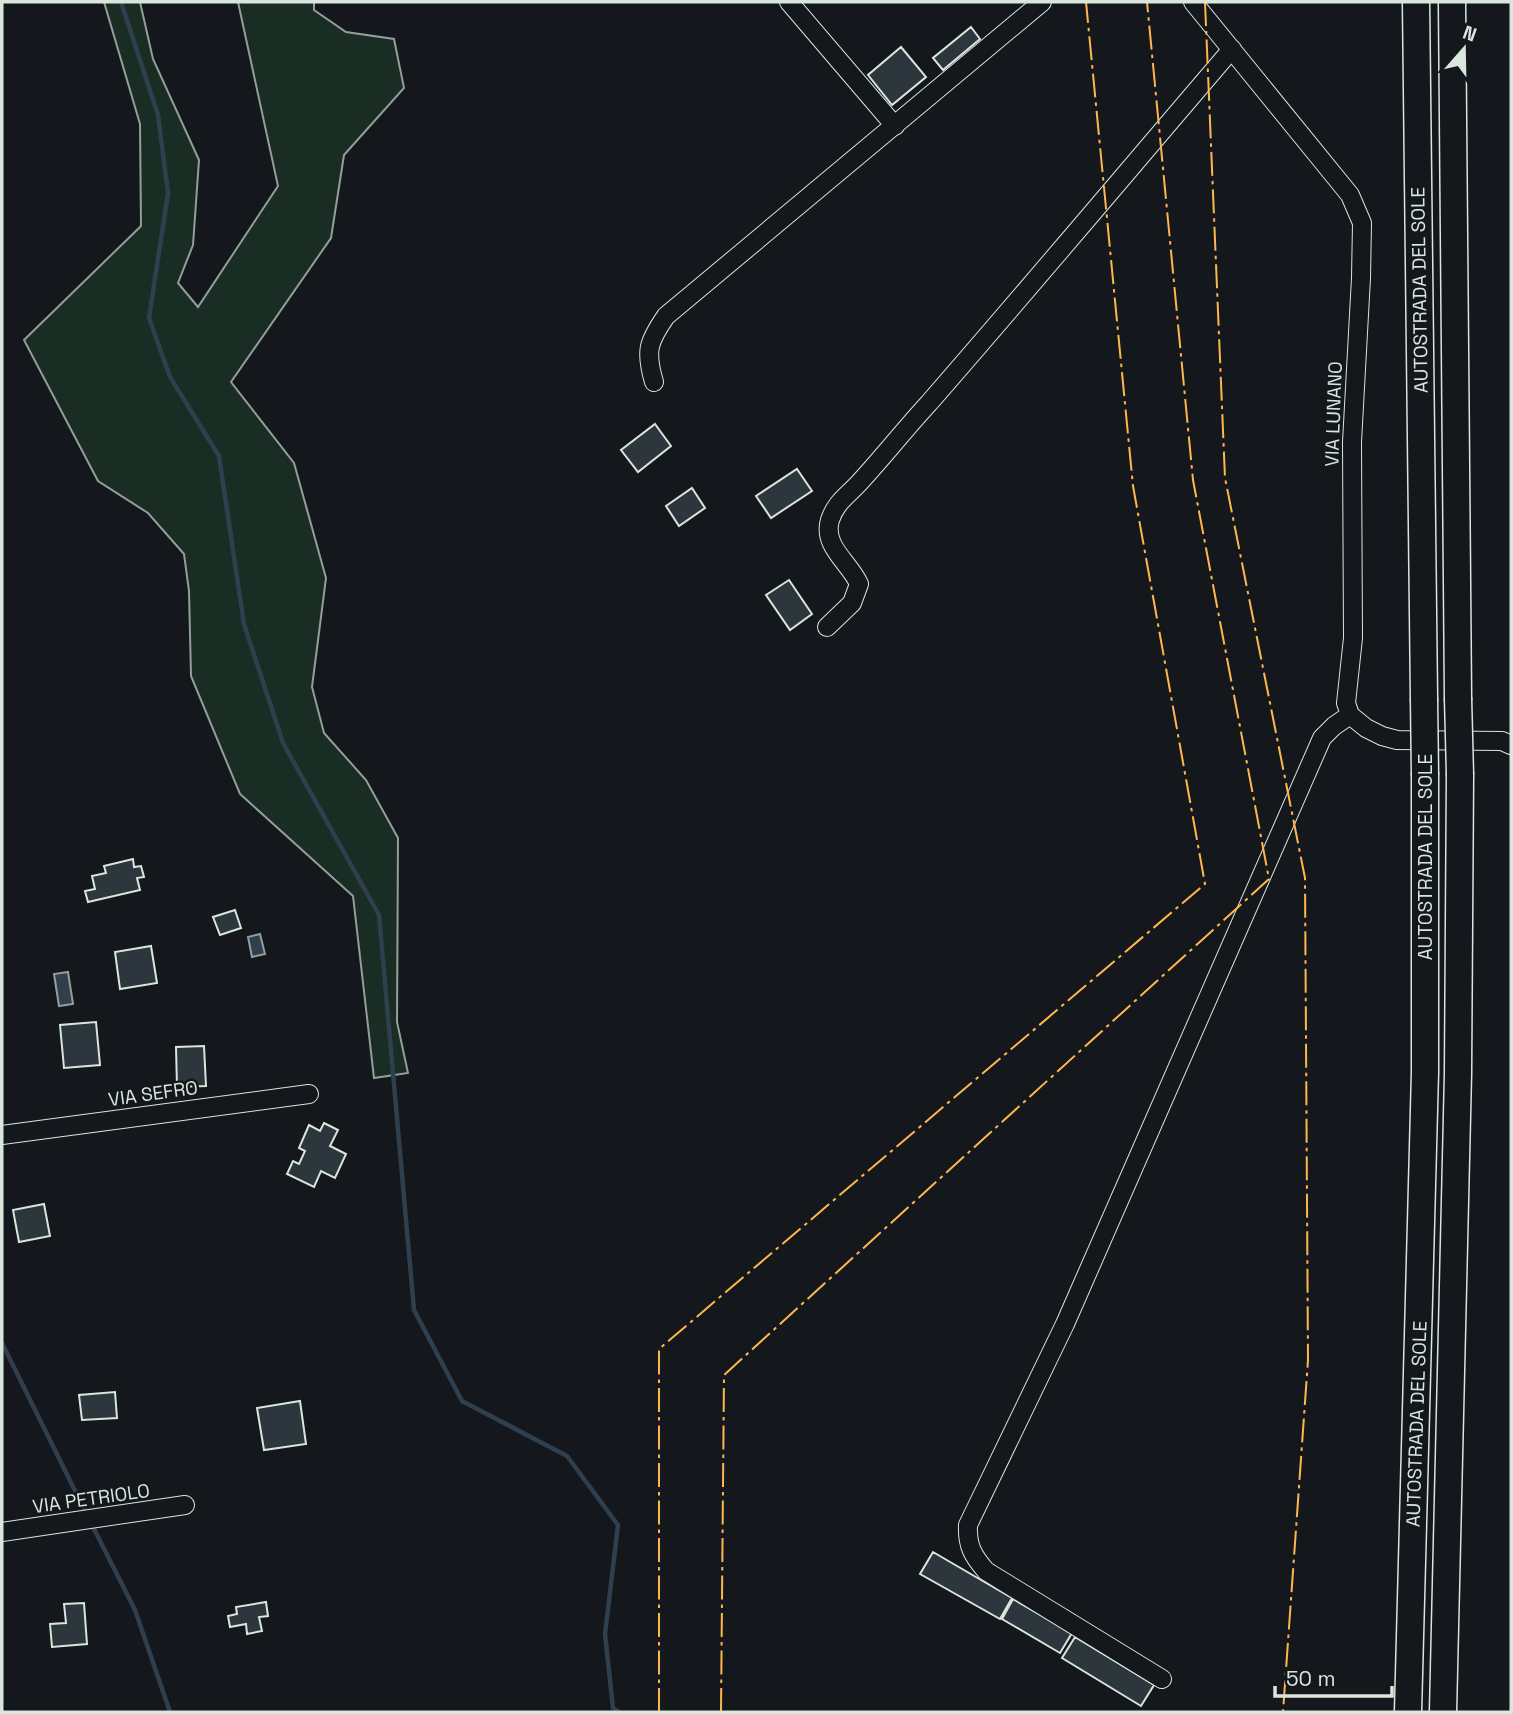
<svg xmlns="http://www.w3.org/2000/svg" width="1513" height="1714" viewBox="0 0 1513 1714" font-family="'Space Grotesk',sans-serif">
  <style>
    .green { fill: #1a2d24; stroke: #939e99; stroke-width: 2 }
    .water { fill: #2f3f4d; stroke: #939e99; stroke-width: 2 }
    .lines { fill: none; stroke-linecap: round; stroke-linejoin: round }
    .stream { stroke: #2f3f4d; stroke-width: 4.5 }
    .building { fill: #2c363c; stroke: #d8e6dc; stroke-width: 2 }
    .minor-casing { stroke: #d8e6dc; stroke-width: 20 }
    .highway-casing { stroke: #d8e6dc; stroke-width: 29 }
    .minor { stroke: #14181c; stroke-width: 18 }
    .highway { stroke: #14181c; stroke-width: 26 }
    .highway-bridge-casing { stroke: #d8e6dc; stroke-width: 29; stroke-linecap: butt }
    .highway-bridge { stroke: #14181c; stroke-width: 26 }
    .power { stroke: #ffb74d; stroke-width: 2; stroke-dasharray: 24 5 3.5 5; stroke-linecap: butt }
    .labels { text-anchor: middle; stroke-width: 5; stroke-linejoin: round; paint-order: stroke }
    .street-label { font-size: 19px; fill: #d8e6dc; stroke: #14181c }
  </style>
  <rect width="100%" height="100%" fill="#14181c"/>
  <!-- green -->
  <path class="green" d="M104 2H140L153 59 199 160 193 245 178 283 198 307 278 186 238 2H314V10L346 32 394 39 404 88 344 155 331 238 231 382 294 463 326 578 312 687 324 733 366 780 398 838 397 1022 408 1073 374 1078 353 896 240 794 191 676 189 591 184 554 148 513 98 481 24 340 141 226 140 124Z"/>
  <!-- water -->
  <path class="water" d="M260 934 265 954 252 957 248 937Z
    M68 972 73 1004 59 1006 54 974Z"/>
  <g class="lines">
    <!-- stream -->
    <path class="stream" d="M121 2 158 115 168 193 149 318 170 377 219 456 244 624 283 743 379 915 414 1310 462 1401 567 1456 618 1525 605 1634 613 1708 619 1712
      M2 1343 87 1515
      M91 1523 135 1610 170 1712"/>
  </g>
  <!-- building -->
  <path class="building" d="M971 27 980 39 943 70 933 58Z
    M901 47 926 77 892 105 868 75Z
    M655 424 671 446 638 472 621 450Z
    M797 469 812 491 771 518 756 496Z
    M692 488 705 508 679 526 666 506Z
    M789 580 812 614 790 630 766 595Z
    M133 859 134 867 141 866 144 877 137 878 140 890 88 902 85 891 95 889 92 876 106 873 104 866Z
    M235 910 241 928 220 935 213 917Z
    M151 946 157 983 120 989 115 952Z
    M96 1022 100 1065 64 1068 60 1025Z
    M204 1046 206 1086 177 1087 176 1047Z
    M324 1123 338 1130 330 1146 346 1154 335 1178 321 1171 314 1187 287 1174 293 1161 299 1164 305 1151 299 1148 309 1125 320 1131Z
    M44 1204 50 1236 19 1242 13 1210Z
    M115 1392 117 1418 82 1420 79 1395Z
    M300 1401 306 1444 264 1450 257 1408Z
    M933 1552 1012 1598 1000 1619 920 1574Z
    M1013 1599 1072 1633 1060 1653 1002 1619Z
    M266 1602 268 1616 259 1617 262 1631 247 1634 246 1624 230 1627 228 1616 237 1614 236 1607Z
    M84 1603 87 1644 52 1647 50 1624 66 1623 64 1604Z
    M1075 1637 1154 1685 1141 1706 1062 1658Z"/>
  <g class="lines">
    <defs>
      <path id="minor" d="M789 2 895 126
        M1193 2 1350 195 1362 223 1361 278 1352 442 1353 638 1346 703 1350 715 1366 728 1382 736 1397 740 1502 741 1511 745
        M654 382C645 351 648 342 666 316L1042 2
        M827 627 852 603 859 584C850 563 822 546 830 520 836 502 847 496 859 483 883 457 905 429 929 403 1031 286 1131 167 1232 49
        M2 1135 309 1094
        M2 1532 185 1505
        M1162 1679 986 1571C973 1556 967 1546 968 1525L1065 1324 1322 738 1334 726 1350 715"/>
      <path id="highway" d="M1416 2 1424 699
        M1452 2 1458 698
        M1408 1712 1425 1072V775
        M1443 1712 1458 1073 1460 775"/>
    </defs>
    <!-- minor casing -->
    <use href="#minor" class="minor-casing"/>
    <!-- highway casing -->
    <use href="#highway" class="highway-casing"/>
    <!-- minor -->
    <use href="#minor" class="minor"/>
    <!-- highway -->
    <use href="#highway" class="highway"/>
    <defs>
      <path id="highway-bridge" d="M1458 698 1460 775
        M1424 699 1425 775"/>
    </defs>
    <!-- highway-bridge casing -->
    <use href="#highway-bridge" class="highway-bridge-casing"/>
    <!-- highway-bridge -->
    <use href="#highway-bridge" class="highway-bridge"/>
    <!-- power -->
    <path class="power" d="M1205 2 1225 478 1305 878 1308 1360 1283 1712
      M659 1712V1349L1205 884 1133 486 1086 2
      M721 1712 724 1375 1269 879 1193 480 1147 2"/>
  </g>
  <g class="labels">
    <!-- street labels -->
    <g class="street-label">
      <text transform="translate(1419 290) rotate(-91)" y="7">AUTOSTRADA DEL SOLE</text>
      <text transform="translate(1333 414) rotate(-88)" y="7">VIA LUNANO</text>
      <text transform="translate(1425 857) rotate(-90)" y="7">AUTOSTRADA DEL SOLE</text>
      <text transform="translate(153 1093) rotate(-8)" y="7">VIA SEFRO</text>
      <text transform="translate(1416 1424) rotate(-88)" y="7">AUTOSTRADA DEL SOLE</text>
      <text transform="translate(91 1498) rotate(-8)" y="7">VIA PETRIOLO</text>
    </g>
  </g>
  <!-- border -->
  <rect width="1513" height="1714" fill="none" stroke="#d8e6dc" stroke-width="7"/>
  <!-- north arrow -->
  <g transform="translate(1464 49) rotate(20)" stroke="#14181c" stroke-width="5" paint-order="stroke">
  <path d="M0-5L12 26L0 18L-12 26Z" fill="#d8e6dc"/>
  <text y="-10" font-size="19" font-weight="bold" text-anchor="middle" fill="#d8e6dc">N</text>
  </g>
  <!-- scale -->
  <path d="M1275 1686v10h117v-10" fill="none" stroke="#d8e6dc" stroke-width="3.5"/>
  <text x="1286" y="1686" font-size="21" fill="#d8e6dc" stroke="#14181c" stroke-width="5" paint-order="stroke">50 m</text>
</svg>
